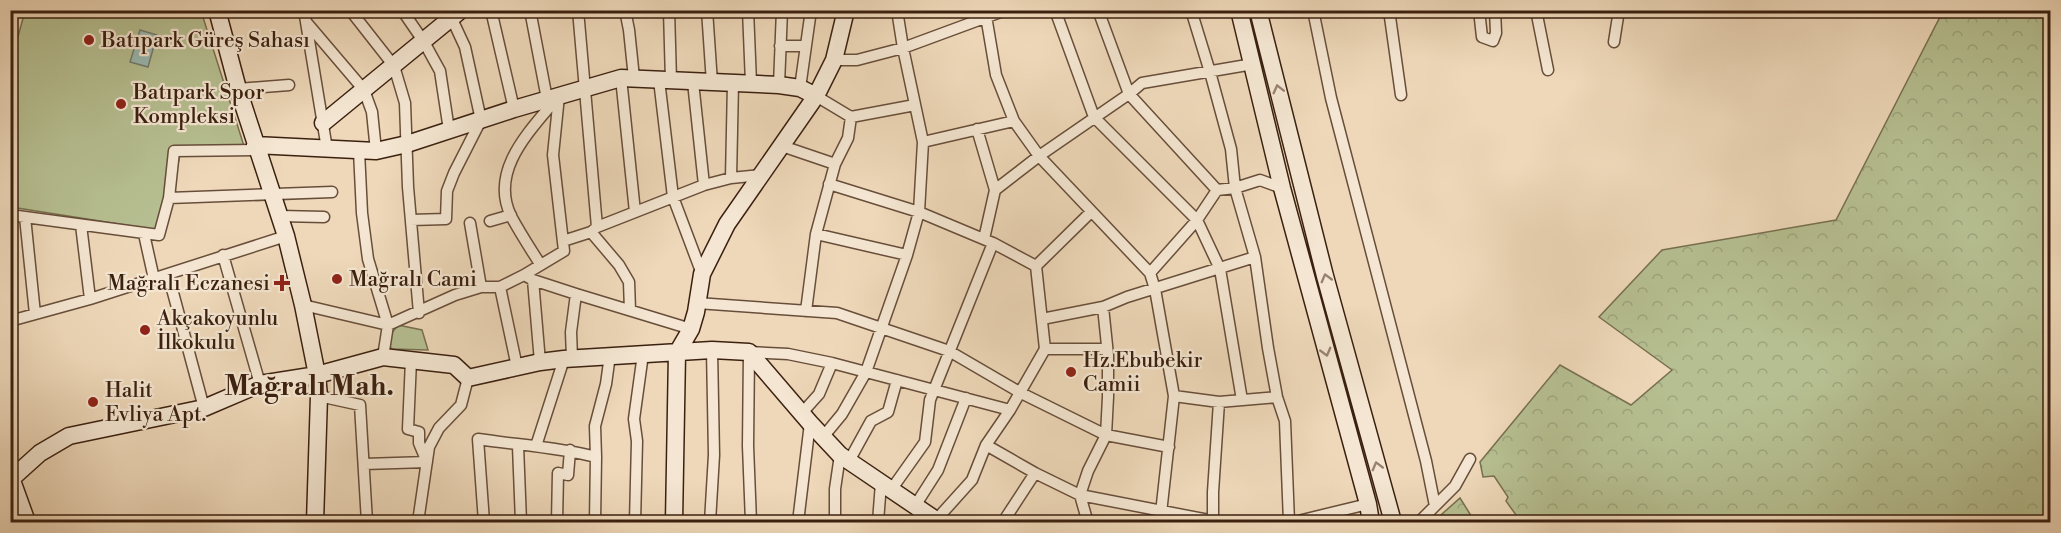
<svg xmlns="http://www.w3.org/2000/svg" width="2061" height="533" viewBox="0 0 2061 533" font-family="'Libre Bodoni',serif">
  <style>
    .forest { fill: url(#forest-crowns); stroke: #787050; stroke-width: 1.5 }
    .green { fill: #b6bf91; stroke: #787050; stroke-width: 1.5 }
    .water { fill: #99b9b2; stroke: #737c71; stroke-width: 1.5 }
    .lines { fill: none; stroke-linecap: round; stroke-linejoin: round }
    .street-casing { stroke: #684e3a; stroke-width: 13 }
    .secondary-casing { stroke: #3b2010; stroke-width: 19 }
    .street { stroke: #f4e6d2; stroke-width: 10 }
    .secondary { stroke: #f4e6d2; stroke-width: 16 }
    .oneway { stroke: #988371 }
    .poi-dot { fill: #8f2418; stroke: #f4e6d2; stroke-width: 2 }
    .labels { text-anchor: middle; stroke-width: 4.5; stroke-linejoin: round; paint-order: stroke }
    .poi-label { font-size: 21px; fill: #3b2010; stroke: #f4e6d2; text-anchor: start }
    .district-label { font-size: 27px; font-weight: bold; fill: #3b2010; stroke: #f4e6d2 }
  </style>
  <defs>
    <pattern id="forest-crowns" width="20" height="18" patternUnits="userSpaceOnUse" patternTransform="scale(1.5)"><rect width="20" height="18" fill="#b6bf91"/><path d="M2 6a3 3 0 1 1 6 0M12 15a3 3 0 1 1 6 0" fill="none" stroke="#9da47c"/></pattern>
  </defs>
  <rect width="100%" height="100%" fill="#eed8b9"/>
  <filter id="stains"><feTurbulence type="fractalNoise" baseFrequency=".00333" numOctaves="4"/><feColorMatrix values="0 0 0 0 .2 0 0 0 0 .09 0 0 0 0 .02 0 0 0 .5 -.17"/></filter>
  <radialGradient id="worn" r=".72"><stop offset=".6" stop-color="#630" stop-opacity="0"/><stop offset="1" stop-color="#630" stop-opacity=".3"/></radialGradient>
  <!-- forest -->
  <path class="forest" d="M1943 11H2044L2050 18V522H1521L1506 501 1508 497 1494 476 1483 477 1480 462 1560 365 1631 405 1672 370 1599 317 1662 250 1836 220Z
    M1460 498 1475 522H1433Z"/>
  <!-- green -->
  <path class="green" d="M25 11H201L244 146H182L163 231 11 207V62Z
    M398 325 422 330 428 350 392 349 389 346 391 334Z"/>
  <!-- water -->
  <path class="water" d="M140 30 157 35 148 67 130 62Z"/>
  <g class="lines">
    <defs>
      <path id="street" d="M304 10 327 149
        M350 10 394 66 405 103 408 187 419 313
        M402 10 424 42 440 71 449 130
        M491 10 514 109
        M530 10 547 99
        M578 10 597 227
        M625 10 629 30 634 78
        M669 10 671 81
        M707 10 712 83
        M748 10 751 83
        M985 10 996 75 1014 121 1039 156 1150 273 1155 289 1174 396 1160 522
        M1055 10 1094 117 1197 220 1220 269 1242 400
        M1098 10 1129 94 1217 190 1235 188 1260 180 1282 188
        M1191 10 1210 72 1231 149 1235 188 1255 257 1268 348 1277 397 1285 421 1289 522
        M1313 10 1331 98 1426 461 1435 506 1419 522
        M1389 10 1401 95
        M1479 10 1482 37 1493 41 1496 33 1495 10
        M1536 10 1548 70
        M307 23 364 90 372 112 376 151
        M1614 42 1619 10
        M780 46H805
        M834 60H857L903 48 1006 10
        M621 78 635 212
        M659 80 673 197 702 274
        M693 82 704 185
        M779 85 782 10
        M800 88 811 10
        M238 89 289 85
        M816 96 851 117 915 105
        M977 129 995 190 984 239
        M923 142 1014 121
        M782 146 835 164
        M359 151 362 213 368 259 388 325 383 357
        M731 178 733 83
        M829 184 919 212 993 243 1036 266
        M995 190 1039 156 1129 94 1142 83 1253 64
        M169 198 332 192
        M10 215 159 235 169 198 174 151 257 150
        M280 216 324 217
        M25 217 35 314
        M411 220 446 219 447 191 454 173 481 120 465 47 452 19 445 10
        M490 221 511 215
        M470 223 481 287
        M81 225 90 299
        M591 232 619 265 629 282 630 310
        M144 234 154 279
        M816 234 907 255
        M563 241 591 232 597 227 704 185 731 178 761 175
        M223 255 260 384
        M540 264C530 248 520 233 511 216 489 170 530 131 557 98
        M1036 266 1091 212
        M1150 273 1197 220 1217 190
        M168 274 204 408
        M524 275 533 280 576 294 691 329
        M533 280 540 362
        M500 287 517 367
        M697 303 837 313 949 351 1021 393 1106 435 1169 447
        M303 305 388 325 455 295 481 287H500L524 275 564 251 553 155 559 96
        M806 311 816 234 835 164 848 138 851 117
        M1042 319 1103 307 1127 297 1255 257
        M10 321 90 299 286 236
        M1045 349H1107
        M572 358 571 332 576 294
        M319 396 360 405 367 522
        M1174 396 1219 402 1277 397
        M802 413 819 394 832 363
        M823 437 842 414 866 372 907 255 919 212 923 142 903 48 897 10
        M986 445 1035 473 1080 495 1219 522
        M518 446 521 522
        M536 446 564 359
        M849 461 871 421 888 412 897 380
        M364 464 427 462 419 443V432L408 429 411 360
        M891 490 925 442 930 400 993 243
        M915 506 938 470 966 398
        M1435 506 1455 486 1470 459
        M936 520 972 480 986 445 1010 410 1045 349 1036 266
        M1213 521V492L1219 402
        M418 522 429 447 439 428 461 405 468 378
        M484 522 478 439C518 445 558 447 596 457
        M557 522 558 473 568 475 570 450
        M595 522 596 457 595 426 606 384 610 355
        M635 522 637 441 634 419 643 354
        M710 522 714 455 712 350
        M751 522 748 446 749 352 788 354 832 363 1010 410
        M798 522 810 423
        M835 522V489L840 455
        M878 522 881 483
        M1003 522 1035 473
        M1084 522 1086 516 1080 495 1088 471 1106 435 1108 397V355L1103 307
        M1294 522 1368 504"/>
      <path id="secondary" d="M217 10 238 89 286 236 303 305 317 375 319 396 315 522
        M1239 10 1282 188 1368 504 1371 522
        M1258 10 1325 276 1393 522
        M10 12 11 10
        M323 123 461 10
        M255 145 376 151 407 144 514 109 621 78 779 85 800 88 816 96
        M10 475 27 522
        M10 480 40 453 69 436 204 408 260 384 317 375 383 357 454 365 468 378 540 362 564 359 712 350 749 352 810 423 840 455 939 522
        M674 522 677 353 691 329 696 312 702 274 727 224 816 96 834 60 846 10"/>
    </defs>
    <!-- street casing -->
    <use href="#street" class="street-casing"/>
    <!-- secondary casing -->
    <use href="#secondary" class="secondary-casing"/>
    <!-- street -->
    <use href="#street" class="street"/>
    <!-- secondary -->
    <use href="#secondary" class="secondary"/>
  </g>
  <!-- one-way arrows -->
  <defs><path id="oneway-chevron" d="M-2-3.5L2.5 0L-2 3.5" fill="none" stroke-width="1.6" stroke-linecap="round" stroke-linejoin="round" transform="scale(1.5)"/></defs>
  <g class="oneway">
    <use href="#oneway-chevron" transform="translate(1278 89) rotate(-104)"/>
    <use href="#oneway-chevron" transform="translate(1326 278) rotate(-105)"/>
    <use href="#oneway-chevron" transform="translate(1326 352) rotate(75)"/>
    <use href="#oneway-chevron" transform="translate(1377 466) rotate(-105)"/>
  </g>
  <!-- markers -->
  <g class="poi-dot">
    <circle cx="89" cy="40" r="6"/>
    <circle cx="121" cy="104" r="6"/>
    <circle cx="337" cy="279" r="6"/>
    <path d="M279 274h6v6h6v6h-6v6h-6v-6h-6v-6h6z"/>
    <circle cx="145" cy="330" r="6"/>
    <circle cx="1071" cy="372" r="6"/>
    <circle cx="93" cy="402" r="6"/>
  </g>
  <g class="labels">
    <!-- poi labels -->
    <g class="poi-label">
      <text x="101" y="47">Batıpark Güreş Sahası</text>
      <text x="133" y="99">Batıpark Spor<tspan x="133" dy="24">Kompleksi</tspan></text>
      <text x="349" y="286">Mağralı Cami</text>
      <text x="270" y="290" text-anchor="end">Mağralı Eczanesi</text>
      <text x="157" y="325">Akçakoyunlu<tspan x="157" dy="24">İlkokulu</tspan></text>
      <text x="1083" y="367">Hz.Ebubekir<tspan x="1083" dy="24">Camii</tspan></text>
      <text x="105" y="397">Halit<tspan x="105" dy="24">Evliya Apt.</tspan></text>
    </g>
    <!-- district labels -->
    <g class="district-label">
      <text x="309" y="395">Mağralı Mah.</text>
    </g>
  </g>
  <!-- margin -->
  <rect width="2061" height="533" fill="none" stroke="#eed8b9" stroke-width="36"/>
  <rect x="12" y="12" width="2037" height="509" fill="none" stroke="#3b2010" stroke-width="3"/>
  <rect x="18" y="18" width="2025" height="497" fill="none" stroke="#3b2010" stroke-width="1.5"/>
  <rect width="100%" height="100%" filter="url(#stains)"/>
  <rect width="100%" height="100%" fill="url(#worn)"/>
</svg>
